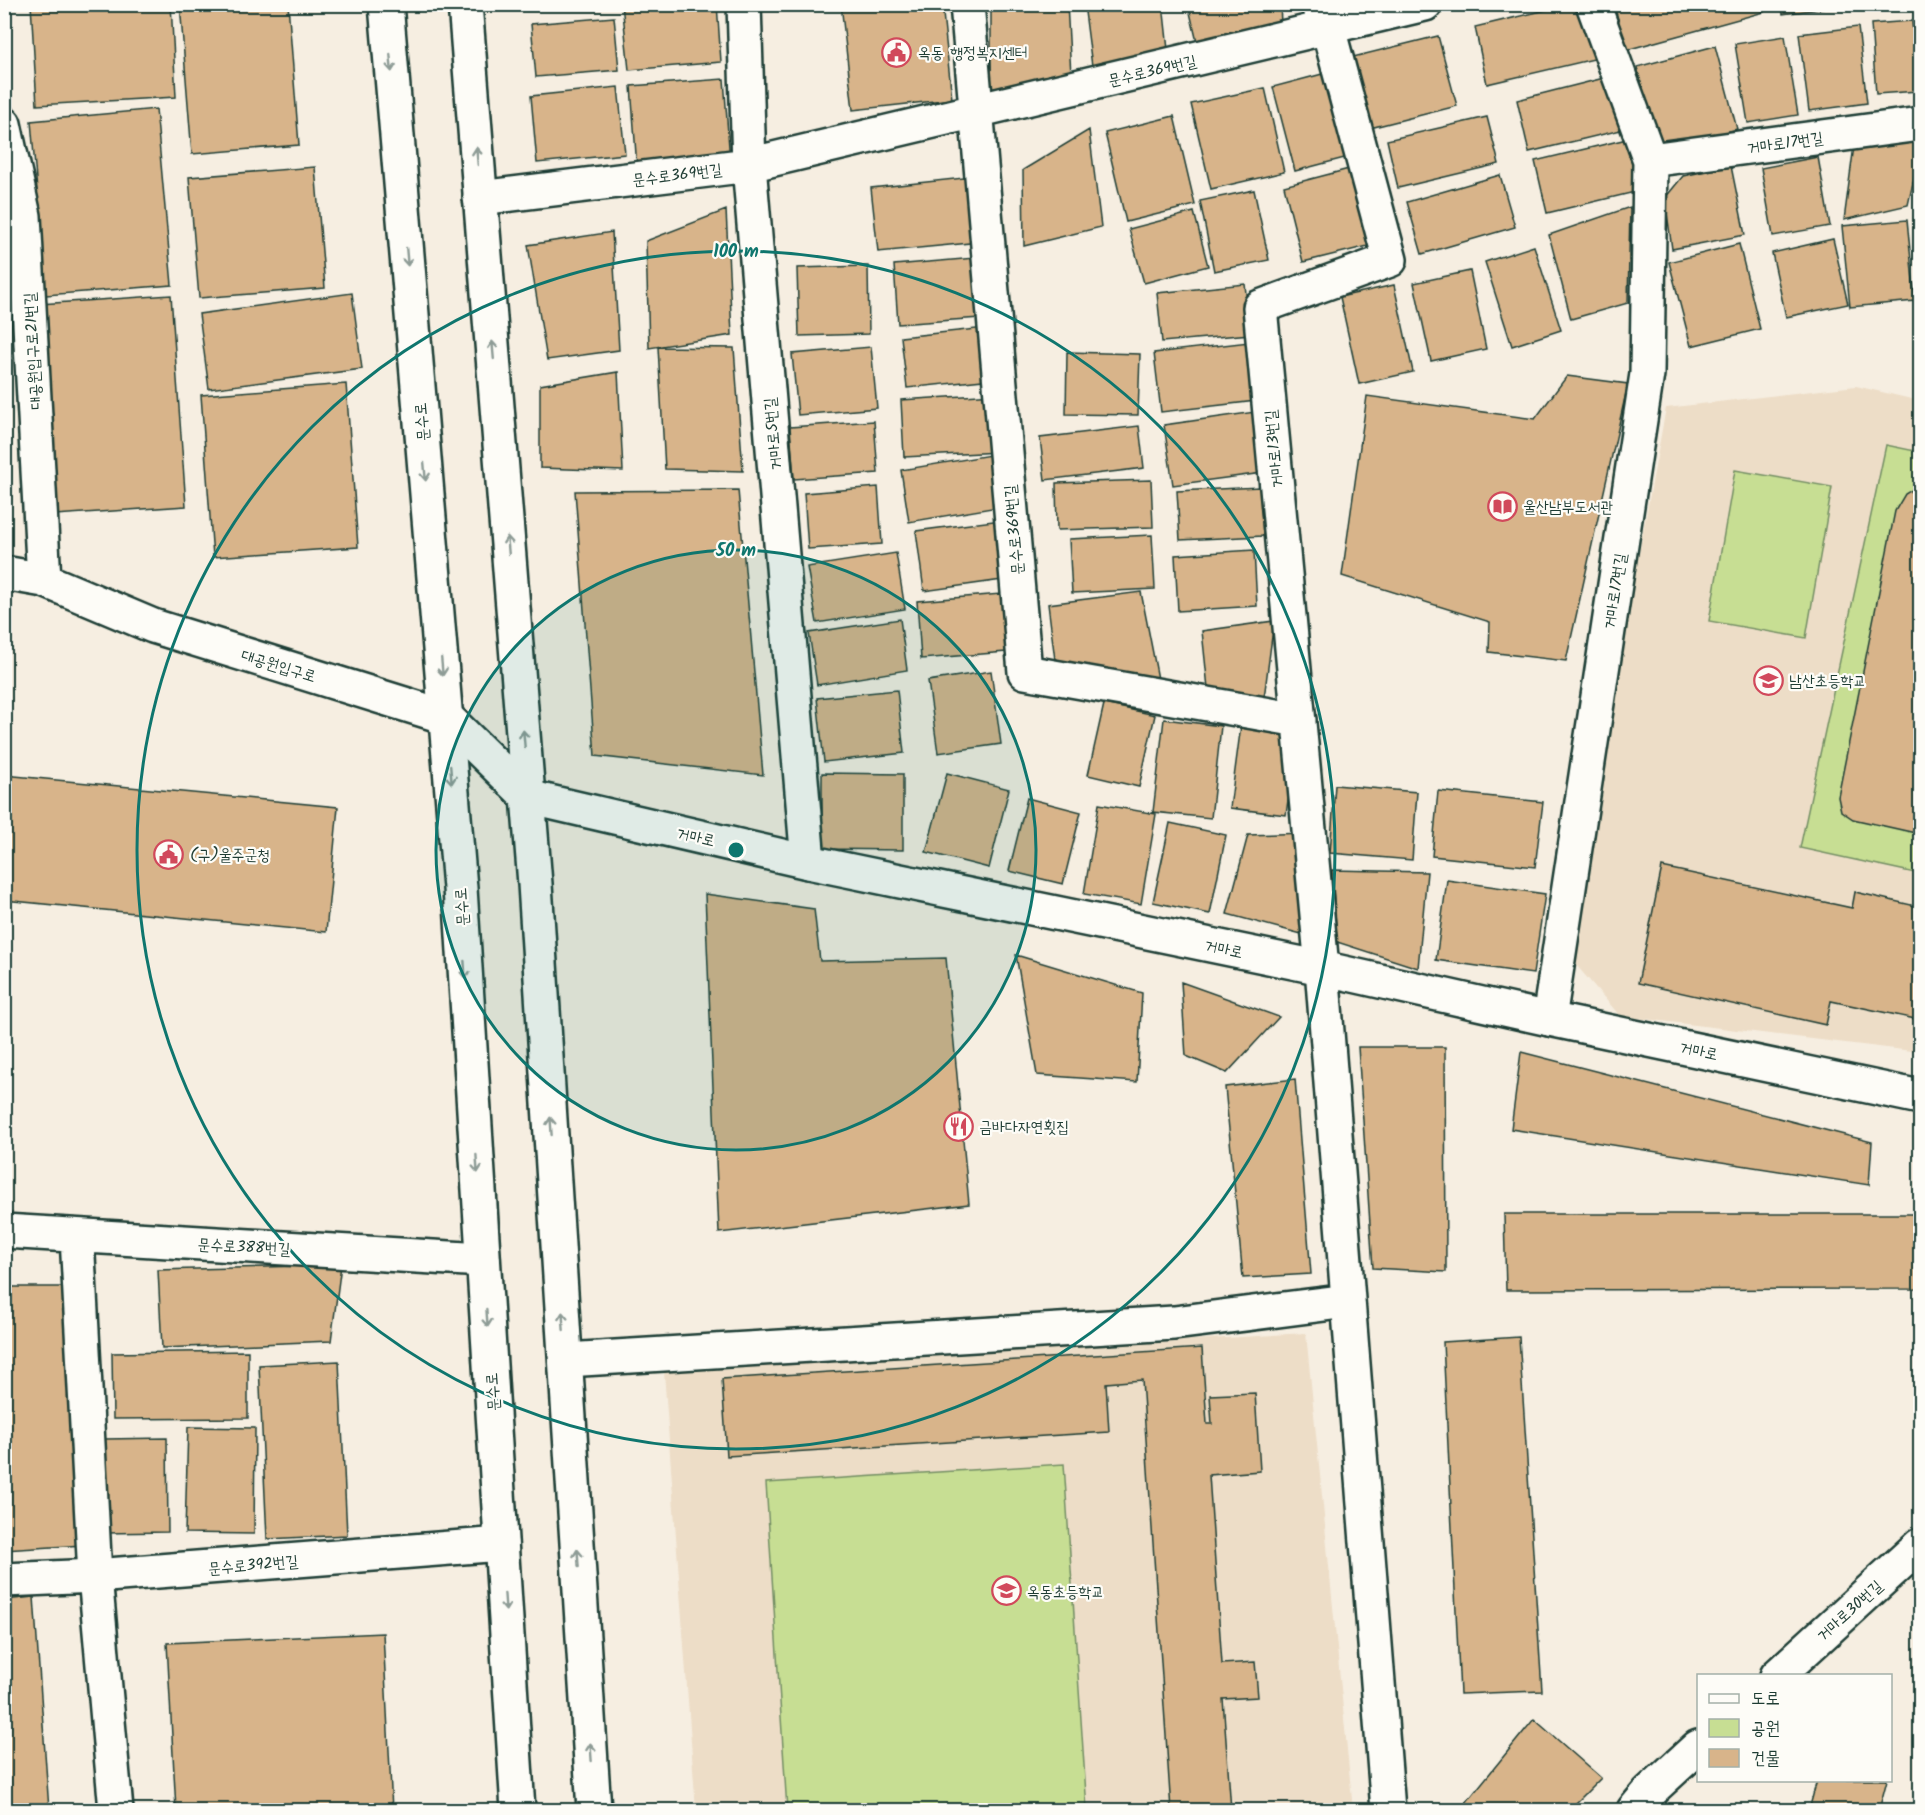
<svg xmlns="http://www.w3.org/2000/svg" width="1925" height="1815" viewBox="0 0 1925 1815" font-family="Kalam,'Poor Story',sans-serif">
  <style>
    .built { fill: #edddc7 }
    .green { fill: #c7de93; stroke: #738e64; stroke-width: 1.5 }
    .building { fill: #d8b48a; stroke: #1f3d34; stroke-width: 1.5 }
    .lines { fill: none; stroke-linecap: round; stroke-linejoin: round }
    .minor-casing { stroke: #1f3d34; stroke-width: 38 }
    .major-casing { stroke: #1f3d34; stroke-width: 38 }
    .minor { stroke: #fdfcf7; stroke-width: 33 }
    .major { stroke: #fdfcf7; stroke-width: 33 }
    .oneway { stroke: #8e9c96 }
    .ring { fill: none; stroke: #0f766e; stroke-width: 3 }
    .labels { text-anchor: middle; stroke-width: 4.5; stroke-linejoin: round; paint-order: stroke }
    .poi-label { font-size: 16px; fill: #1f3d34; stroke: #fdfcf7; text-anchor: start }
    .street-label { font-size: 16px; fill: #1f3d34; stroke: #fdfcf7 }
    .centre { fill: #0f766e; stroke: #fdfcf7; stroke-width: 3 }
    .ring-label { font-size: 18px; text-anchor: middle; font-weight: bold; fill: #0f766e; stroke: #fdfcf7; stroke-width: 4.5; stroke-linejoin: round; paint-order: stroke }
  </style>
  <rect width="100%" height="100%" fill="#f6eee1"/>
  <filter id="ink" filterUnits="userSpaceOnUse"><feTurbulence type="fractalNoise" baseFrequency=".0167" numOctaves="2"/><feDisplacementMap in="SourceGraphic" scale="12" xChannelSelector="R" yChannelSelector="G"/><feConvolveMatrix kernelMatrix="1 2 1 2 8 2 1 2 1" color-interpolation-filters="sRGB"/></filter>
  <g filter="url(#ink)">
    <!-- built -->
    <path class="built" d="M1856 386 1920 401V1052L1620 1016 1565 952 1666 408Z
      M1306 1333 1353 1810H696L664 1372Z"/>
    <!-- green -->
    <path class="green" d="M1886 445 1920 452V874L1800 848Z
      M1735 470 1832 487 1806 638 1709 621Z
      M1064 1464 1087 1810H787L766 1483Z"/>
    <!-- building -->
    <path class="building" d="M31 4H171L176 97 37 105Z
      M180 4H288L299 145 192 154Z
      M622 4H717L721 62 629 70Z
      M841 4H942L952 99 853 110Z
      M1014 4H1067L1071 75 991 95V7Z
      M1084 4H1163L1168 50 1092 66Z
      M1188 4H1280L1281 24 1197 42Z
      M1571 4H1581L1594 59 1487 84 1475 27Z
      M1614 4H1762L1764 12 1626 50Z
      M1781 4H1857L1783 14Z
      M614 17 619 70 536 77 531 24Z
      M1912 21 1918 91 1876 94 1871 24Z
      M1858 27 1867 103 1809 111 1799 34Z
      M1438 36 1457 106 1370 128 1353 57Z
      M1785 36 1798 115 1748 123 1735 44Z
      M1715 46 1737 129 1659 150 1637 67Z
      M1330 72 1352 156 1295 171 1273 87Z
      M1608 77 1621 130 1529 152 1517 100Z
      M724 79 730 161 637 168 631 86Z
      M618 87 625 154 537 163 531 96Z
      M1265 88 1284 172 1211 189 1191 104Z
      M156 109 172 285 46 295 31 121Z
      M1174 116 1195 205 1126 222 1105 133Z
      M1487 117 1499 164 1398 188 1387 140Z
      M1089 130 1101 227 1024 246 1023 170Z
      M1920 136V152L1908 205 1844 220 1854 146Z
      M1627 139 1639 191 1547 213 1535 161Z
      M1818 157 1830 226 1773 236 1761 168Z
      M1731 166 1745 235 1672 249 1665 198 1683 176Z
      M315 167 325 288 199 298 189 177Z
      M1349 169 1368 246 1303 262 1284 186Z
      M1500 175 1515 227 1422 254 1407 202Z
      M973 177 980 242 878 252 871 188Z
      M1254 190 1269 260 1214 271 1200 201Z
      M1630 207 1628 303 1571 319 1549 235Z
      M726 210 732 335 649 348 646 241Z
      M1194 212 1208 266 1144 283 1129 229Z
      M1907 220 1915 301 1850 307 1842 226Z
      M612 232 619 350 547 360 528 245Z
      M1833 239 1848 304 1786 317 1772 253Z
      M1739 244 1760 329 1691 346 1669 262Z
      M1534 246 1561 330 1512 346 1485 262Z
      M975 258 980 318 898 324 894 265Z
      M868 266 869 334 799 336 797 268Z
      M1470 271 1486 349 1431 361 1414 283Z
      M1245 284 1250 334 1162 342 1157 293Z
      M1394 285 1413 372 1359 384 1340 297Z
      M352 293 362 369 209 389 199 314Z
      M171 295 186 506 55 515 40 304Z
      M986 328 992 379 907 388 901 337Z
      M1249 342 1256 401 1161 412 1154 353Z
      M658 347 734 348 743 471 665 469Z
      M871 347 877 408 798 415 792 354Z
      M1067 352 1140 354 1138 415 1066 414Z
      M618 372 623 471 540 468V385Z
      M1567 376 1628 384 1566 661 1489 652 1490 622 1342 576 1367 396 1535 419Z
      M346 384 358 547 213 557 201 395Z
      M995 394 999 452 904 457 901 400Z
      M1262 411 1270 472 1173 485 1164 425Z
      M874 421 878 473 794 479 790 427Z
      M1139 426 1144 468 1045 480 1040 438Z
      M996 454 1004 506 909 522 901 470Z
      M1151 480 1153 527 1057 530 1056 483Z
      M1920 485V834L1853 819 1841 811 1838 797 1895 511 1905 494Z
      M878 487 882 544 808 549 804 493Z
      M1260 487 1263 536 1180 540 1177 491Z
      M738 490 763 775 595 756 575 491Z
      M1001 520 1009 579 924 591 916 531Z
      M1152 535 1155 589 1072 593 1069 539Z
      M1254 550 1257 606 1178 611 1175 555Z
      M896 553 905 609 817 623 807 567Z
      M1141 592 1159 684 1055 660 1048 604Z
      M1001 594 1006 652 921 659 917 601Z
      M900 619 907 670 817 685 809 633Z
      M1274 621 1264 698 1208 688 1202 631Z
      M991 671 1001 744 938 753 928 681Z
      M897 690 904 753 824 762 817 698Z
      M1104 704 1155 715 1139 787 1088 775Z
      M1164 719 1221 726 1211 818 1153 812Z
      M1241 725 1297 732 1286 815 1230 808Z
      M822 773 903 774V850L822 849Z
      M947 773 1009 789 989 868 926 852Z
      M4 775 338 807 326 932 4 900Z
      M1335 785 1417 792 1412 860 1330 853Z
      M1438 791 1543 802 1535 867 1432 856Z
      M1027 798 1081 812 1063 884 1009 871Z
      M1099 804 1156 814 1141 904 1084 894Z
      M1170 823 1226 835 1210 914 1153 902Z
      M1304 833 1309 936 1227 914 1248 835Z
      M1662 867 1852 908 1855 892 1920 907V1020L1831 1001 1826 1025 1638 983Z
      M1332 870 1427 872 1418 968 1337 942Z
      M1447 880 1545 894 1533 974 1436 960Z
      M705 894 814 909 820 961 946 958 969 1204 719 1233Z
      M1016 955 1142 993 1137 1082 1037 1075Z
      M1181 982 1279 1017 1227 1073 1186 1056Z
      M1358 1047H1445L1446 1272 1373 1268Z
      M1521 1052 1872 1142 1869 1185 1511 1129Z
      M1295 1079 1311 1274 1243 1278 1225 1087Z
      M1504 1214H1920V1289L1506 1290Z
      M341 1265 331 1341 162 1348 158 1270Z
      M4 1287H70L83 1545 4 1550Z
      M1519 1337 1542 1691 1460 1694 1443 1342Z
      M1202 1348 1207 1424H1212L1210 1395 1255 1393 1260 1471 1209 1475 1222 1664 1255 1662 1258 1697 1223 1699 1231 1810H1171L1142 1380 1106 1383 1109 1432 727 1456 722 1379Z
      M248 1351V1418L113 1419 112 1353Z
      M339 1361 347 1535 267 1539 259 1365Z
      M188 1427 255 1428 254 1534 185 1533Z
      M167 1438 168 1532 105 1533V1439Z
      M34 1597 49 1810H4V1600Z
      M383 1633 392 1810H176L167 1643Z
      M1534 1719 1601 1778 1569 1810H1460Z
      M1817 1780H1887L1879 1810H1809Z"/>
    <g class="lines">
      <defs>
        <path id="minor" d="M744 4 749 165 808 862
          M967 4 1025 672 1299 720
          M1318 4 1328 28 1390 260 1260 307 1322 968 1388 1810
          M4 124 24 216 44 580
          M1650 160 1920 124
          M480 198 749 165 1425 4
          M4 573 44 580 153 626 446 717 528 797
          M1549 1019 1647 374 1650 160 1593 4
          M4 1231 483 1260
          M77 1237 95 1576 116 1810
          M566 1360 1174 1323 1348 1301
          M4 1580 95 1576 501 1544
          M1777 1676 1920 1545
          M1634 1810 1649 1792 1698 1747"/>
        <path id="major" d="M386 4 460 888 518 1810
          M465 4 535 884 594 1810
          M528 797 808 862 1322 968 1549 1019 1920 1097"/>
      </defs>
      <!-- minor casing -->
      <use href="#minor" class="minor-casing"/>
      <!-- major casing -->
      <use href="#major" class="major-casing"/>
      <!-- minor -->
      <use href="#minor" class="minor"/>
      <!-- major -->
      <use href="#major" class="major"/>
    </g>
    <!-- one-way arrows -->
    <defs><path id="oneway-shaft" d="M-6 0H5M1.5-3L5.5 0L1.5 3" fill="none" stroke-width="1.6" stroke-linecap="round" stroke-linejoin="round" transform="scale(1.5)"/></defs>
    <g class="oneway">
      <use href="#oneway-shaft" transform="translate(391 63) rotate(85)"/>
      <use href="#oneway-shaft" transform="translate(477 156) rotate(-95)"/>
      <use href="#oneway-shaft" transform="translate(407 257) rotate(85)"/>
      <use href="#oneway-shaft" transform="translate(493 350) rotate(-95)"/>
      <use href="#oneway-shaft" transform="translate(425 472) rotate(85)"/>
      <use href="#oneway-shaft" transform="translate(508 545) rotate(-95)"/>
      <use href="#oneway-shaft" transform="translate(442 667) rotate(85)"/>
      <use href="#oneway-shaft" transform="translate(524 739) rotate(-95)"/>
      <use href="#oneway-shaft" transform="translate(451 775) rotate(85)"/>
      <use href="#oneway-shaft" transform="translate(465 970) rotate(86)"/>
      <use href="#oneway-shaft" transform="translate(551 1126) rotate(-94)"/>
      <use href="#oneway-shaft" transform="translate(477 1164) rotate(86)"/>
      <use href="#oneway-shaft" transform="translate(487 1318) rotate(86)"/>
      <use href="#oneway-shaft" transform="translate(563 1321) rotate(-94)"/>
      <use href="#oneway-shaft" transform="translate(578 1558) rotate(-94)"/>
      <use href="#oneway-shaft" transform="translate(505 1602) rotate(86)"/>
      <use href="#oneway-shaft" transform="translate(591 1752) rotate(-94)"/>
    </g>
  </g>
  <!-- distance rings -->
  <circle cx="736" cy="850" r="300" fill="#0f766e" fill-opacity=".12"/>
  <g class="ring">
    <circle cx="736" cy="850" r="300"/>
    <circle cx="736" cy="850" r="599"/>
  </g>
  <!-- icons -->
  <defs>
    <symbol id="civic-ring" viewBox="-11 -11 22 22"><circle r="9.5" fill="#fdfcf7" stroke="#d1495b" stroke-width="1.5"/><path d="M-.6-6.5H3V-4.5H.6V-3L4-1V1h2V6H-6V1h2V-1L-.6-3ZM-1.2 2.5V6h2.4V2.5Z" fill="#d1495b"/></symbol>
    <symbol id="library-ring" viewBox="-11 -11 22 22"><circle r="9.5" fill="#fdfcf7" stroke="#d1495b" stroke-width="1.5"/><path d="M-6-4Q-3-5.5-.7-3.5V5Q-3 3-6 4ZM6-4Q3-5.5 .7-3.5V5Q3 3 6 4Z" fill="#d1495b"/></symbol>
    <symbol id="school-ring" viewBox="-11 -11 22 22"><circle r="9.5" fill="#fdfcf7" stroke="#d1495b" stroke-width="1.5"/><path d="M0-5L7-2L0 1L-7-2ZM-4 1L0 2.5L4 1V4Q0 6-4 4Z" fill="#d1495b"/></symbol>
    <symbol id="restaurant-ring" viewBox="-11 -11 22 22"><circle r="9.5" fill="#fdfcf7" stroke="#d1495b" stroke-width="1.5"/><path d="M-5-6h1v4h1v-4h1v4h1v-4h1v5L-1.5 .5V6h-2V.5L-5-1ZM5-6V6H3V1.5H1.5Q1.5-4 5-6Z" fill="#d1495b"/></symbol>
  </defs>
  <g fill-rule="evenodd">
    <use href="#civic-ring" x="880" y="36" width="33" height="33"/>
    <use href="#library-ring" x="1486" y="490" width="33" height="33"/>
    <use href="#school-ring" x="1752" y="664" width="33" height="33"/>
    <use href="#civic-ring" x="152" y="838" width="33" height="33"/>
    <use href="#restaurant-ring" x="942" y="1110" width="33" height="33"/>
    <use href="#school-ring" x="990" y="1574" width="33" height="33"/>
  </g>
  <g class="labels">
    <!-- poi labels -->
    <g class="poi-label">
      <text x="918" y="58">옥동 행정복지센터</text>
      <text x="1523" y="512">울산남부도서관</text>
      <text x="1789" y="686">남산초등학교</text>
      <text x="190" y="860">(구)울주군청</text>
      <text x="979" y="1132">금바다자연횟집</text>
      <text x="1027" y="1597">옥동초등학교</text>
    </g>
    <!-- street labels -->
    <g class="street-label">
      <text transform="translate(1152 70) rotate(-13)" y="6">문수로369번길</text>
      <text transform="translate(1785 142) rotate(-8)" y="6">거마로17번길</text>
      <text transform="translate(677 174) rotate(-7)" y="6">문수로369번길</text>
      <text transform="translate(32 351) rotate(-93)" y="6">대공원입구로21번길</text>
      <text transform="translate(421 422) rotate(-95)" y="6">문수로</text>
      <text transform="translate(772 434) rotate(-95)" y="6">거마로5번길</text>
      <text transform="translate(1273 449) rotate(-95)" y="6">거마로13번길</text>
      <text transform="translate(1013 530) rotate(-95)" y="6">문수로369번길</text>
      <text transform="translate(1614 591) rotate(-81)" y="6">거마로17번길</text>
      <text transform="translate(279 665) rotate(17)" y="6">대공원입구로</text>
      <text transform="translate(696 836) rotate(13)" y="6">거마로</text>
      <text transform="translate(461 907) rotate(-94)" y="6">문수로</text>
      <text transform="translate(1224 948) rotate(12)" y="6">거마로</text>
      <text transform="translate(1699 1050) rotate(12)" y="6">거마로</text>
      <text transform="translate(244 1246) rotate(3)" y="6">문수로388번길</text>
      <text transform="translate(492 1392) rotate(-94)" y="6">문수로</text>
      <text transform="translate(253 1564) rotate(-5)" y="6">문수로392번길</text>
      <text transform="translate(1849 1610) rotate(-42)" y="6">거마로30번길</text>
    </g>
  </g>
  <circle cx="736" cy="850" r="9" class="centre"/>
  <g class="ring-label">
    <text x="736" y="257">100 m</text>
    <text x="736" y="556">50 m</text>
  </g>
  <!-- margin -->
  <rect width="1925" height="1815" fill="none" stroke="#fdfcf7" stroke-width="24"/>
  <rect x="12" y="12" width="1901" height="1791" fill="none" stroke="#1f3d34" stroke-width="2" filter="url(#ink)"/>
  <!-- legend -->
  <rect x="1697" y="1674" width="195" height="108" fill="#fdfcf7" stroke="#a4b0a9" stroke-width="1.5"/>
  <rect x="1709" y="1694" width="30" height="9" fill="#fdfcf7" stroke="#a4b0a9" stroke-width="1.5"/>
  <text x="1751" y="1704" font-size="18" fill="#1f3d34">도로</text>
  <rect x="1709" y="1719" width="30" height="18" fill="#c7de93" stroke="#a4b0a9" stroke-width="1.5"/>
  <text x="1751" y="1734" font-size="18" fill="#1f3d34">공원</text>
  <rect x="1709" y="1749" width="30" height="18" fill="#d8b48a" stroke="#a4b0a9" stroke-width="1.5"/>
  <text x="1751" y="1764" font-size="18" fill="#1f3d34">건물</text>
</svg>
